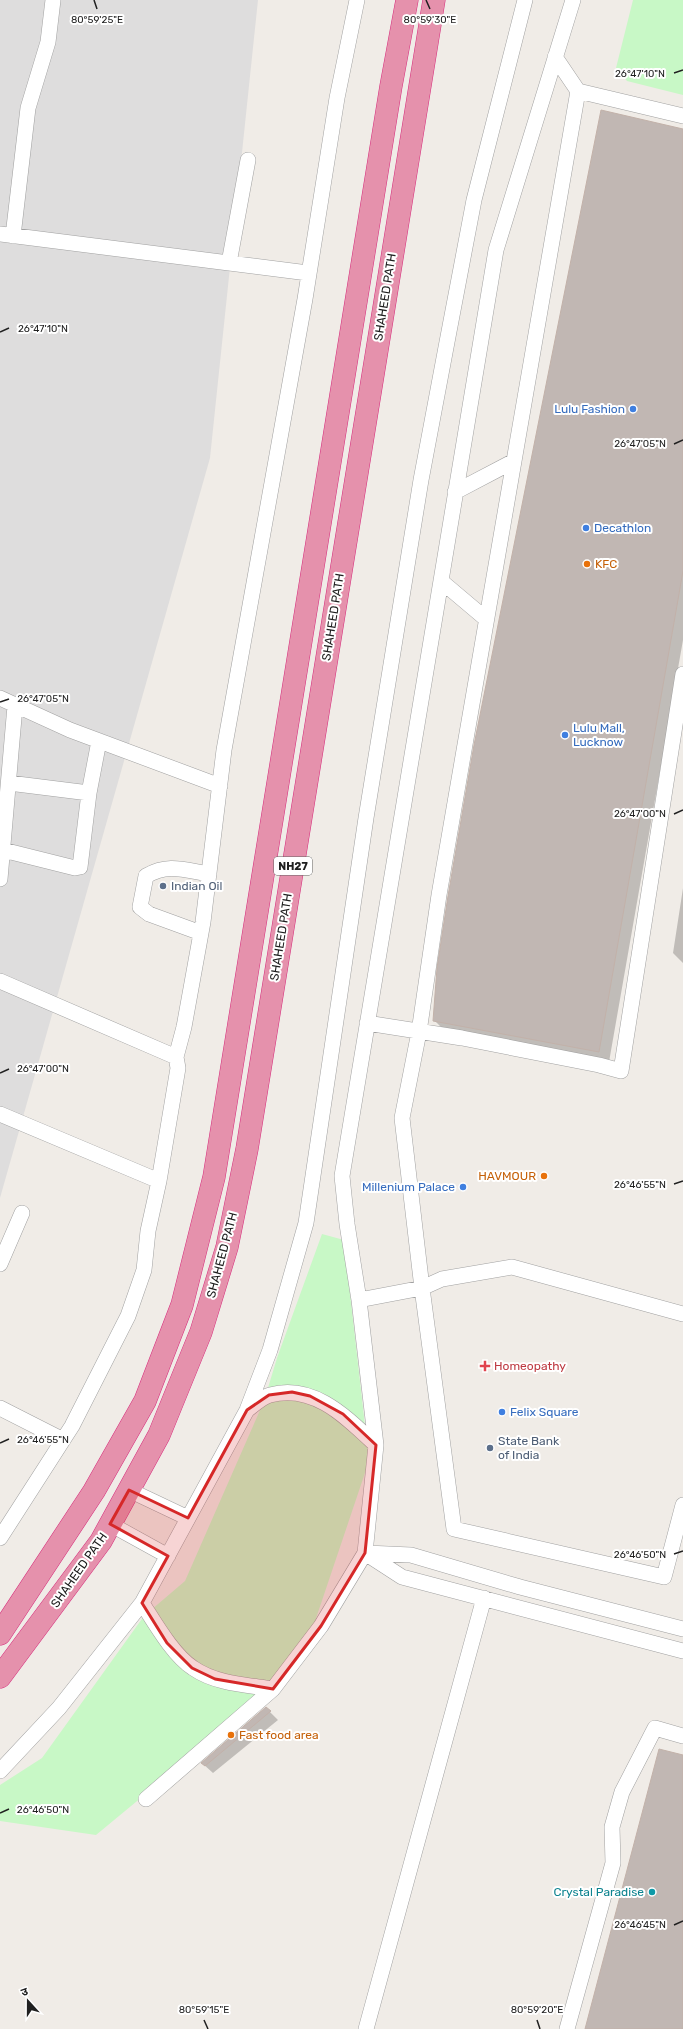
<svg xmlns="http://www.w3.org/2000/svg" width="683" height="2029" viewBox="0 0 683 2029" font-family="Rubik,'Noto Sans Devanagari',sans-serif">
  <style>
    .residential { fill: #dedddd }
    .park { fill: #c8f8c6 }
    .shadow { fill: #0003 }
    .building { fill: #c1b7b3; stroke: #c2b1a9 }
    .lines { fill: none; stroke-linecap: round; stroke-linejoin: round }
    .minor-casing { stroke: #a1a1a1; stroke-width: 16 }
    .highway-casing { stroke: #d62c7c; stroke-width: 23 }
    .minor { stroke: #fff; stroke-width: 15 }
    .highway { stroke: #e591ac; stroke-width: 22 }
    .marked { fill: #d62828; fill-opacity: 0.2; stroke: #d62828; stroke-width: 3; stroke-linejoin: round }
    .ticks { fill: none; stroke: #202020; stroke-width: 1.5 }
    .shop-dot { fill: #3f7fe0; stroke: #fff; stroke-width: 1.5 }
    .food-dot { fill: #e8710a; stroke: #fff; stroke-width: 1.5 }
    .service-dot { fill: #5c6f8a; stroke: #fff; stroke-width: 1.5 }
    .health-dot { fill: #e0444e; stroke: #fff; stroke-width: 1.5 }
    .culture-dot { fill: #0f9aa8; stroke: #fff; stroke-width: 1.5 }
    .labels { text-anchor: middle; stroke-width: 4; stroke-linejoin: round; paint-order: stroke }
    .shield { fill: #fff; stroke: #636363; stroke-width: 1 }
    .shield-label { font-size: 11px; font-weight: bold; fill: #202020 }
    .street-label { font-size: 12px; fill: #202020; stroke: #fff }
    .shop-label { font-size: 12px; fill: #366cbe; stroke: #fff; text-anchor: start }
    .food-label { font-size: 12px; fill: #c56008; stroke: #fff; text-anchor: start }
    .service-label { font-size: 12px; fill: #4e5e75; stroke: #fff; text-anchor: start }
    .health-label { font-size: 12px; fill: #be3a42; stroke: #fff; text-anchor: start }
    .culture-label { font-size: 12px; fill: #0d838f; stroke: #fff; text-anchor: end }
    .ticks-label { font-size: 10px; text-anchor: middle; fill: #202020; stroke: #fff; stroke-width: 4; stroke-linejoin: round; paint-order: stroke }
  </style>
  <rect width="100%" height="100%" fill="#f0ece7"/>
  <!-- residential -->
  <path class="residential" d="M0 0H258L210 458 0 1198Z"/>
  <!-- park -->
  <path class="park" d="M633 0H683V95L627 81 616 68Z
    M322 1234 344 1240 369 1461 304 1654 229 1725 96 1835 0 1821V1785L42 1758 144 1616 185 1581 264 1401 277 1358Z"/>
  <!-- shadow -->
  <path class="shadow" d="M683 130V640L609 1062 445 1031 434 1020Z
    M683 888V963L673 953Z
    M266 1708 278 1720 213 1773 202 1763Z"/>
  <!-- building -->
  <path class="building" d="M601 110 683 129V571L599 1052 433 1021 437 968 448 896 474 745Z
    M266 1707 271 1711 205 1766 201 1763Z
    M659 1749 683 1755V2029H585Z"/>
  <g class="lines">
    <defs>
      <path id="minor" d="M555 57 578 91
        M683 116 578 91 439 895 419 1032 402 1118 422 1288 454 1529 664 1577 683 1505
        M0 234 308 273
        M13 236 28 108 48 42 53 0
        M229 263 248 160
        M455 492 514 461
        M441 581 486 619
        M0 698 70 730 220 786
        M9 783 89 793 99 741
        M3 850 75 868 80 867 89 793
        M0 879 15 706
        M201 933 149 914 140 907 146 876C168 863 184 870 209 874
        M0 981 176 1057
        M367 1023 462 1038 599 1065 621 1071 683 674
        M0 1114 159 1181
        M0 1264 22 1213
        M359 1300 422 1288 442 1279 512 1267 683 1314
        M0 1408 63 1440
        M247 1410C254 1405 262 1397 270 1395 314 1383 347 1418 376 1445
        M129 1490 188 1518
        M110 1524 168 1556
        M0 1538 72 1426 128 1316 144 1270 148 1231 159 1181 178 1068 176 1057 184 1027 203 922 224 750 305 299 337 98 357 0
        M365 1553 402 1577 683 1651
        M366 1553 411 1555 520 1587 683 1629
        M142 1603C155 1623 173 1655 193 1668 216 1684 247 1685 273 1689
        M0 1771 59 1708 142 1603 247 1410 270 1350 306 1223 366 818 421 480 447 342 474 200 525 0
        M146 1799 273 1689 321 1626 365 1553 376 1445 359 1300 347 1224 342 1176 496 250 573 0
        M366 2029 484 1598
        M567 2029 613 1863 612 1827 622 1792 655 1728 683 1736"/>
      <path id="highway" d="M0 1634 94 1491 145 1401 182 1305 214 1177 391 86 407 0
        M0 1677 101 1541 159 1435 201 1332 227 1247 247 1149 434 0"/>
    </defs>
    <!-- minor casing -->
    <use href="#minor" class="minor-casing"/>
    <!-- highway casing -->
    <use href="#highway" class="highway-casing"/>
    <!-- minor -->
    <use href="#minor" class="minor"/>
    <!-- highway -->
    <use href="#highway" class="highway"/>
  </g>
  <!-- marked area -->
  <path class="marked" d="M292 1392 310 1396 343 1414 376 1445 365 1553 321 1626 273 1689 215 1679 192 1668 167 1643 142 1603 168 1556 110 1524 129 1490 188 1518 247 1410 269 1395Z"/>
  <!-- ticks -->
  <path class="ticks" d="M94 0 97 9M426 0 430 9M674 73 683 70M0 332 9 328M674 444 683 440M0 702 9 699M674 814 683 810M0 1073 9 1069M674 1184 683 1181M0 1443 9 1439M674 1554 683 1551M0 1813 9 1809M674 1925 683 1921M204 2020 208 2029M537 2020 540 2029"/>
  <!-- markers -->
  <g class="shop-dot">
    <circle cx="633" cy="409" r="4"/>
    <circle cx="586" cy="528" r="4"/>
    <circle cx="565" cy="735" r="4"/>
    <circle cx="463" cy="1187" r="4"/>
    <circle cx="502" cy="1412" r="4"/>
  </g>
  <g class="food-dot">
    <circle cx="587" cy="564" r="4"/>
    <circle cx="544" cy="1176" r="4"/>
    <circle cx="231" cy="1735" r="4"/>
  </g>
  <g class="service-dot">
    <circle cx="163" cy="886" r="4"/>
    <circle cx="490" cy="1448" r="4"/>
  </g>
  <path class="health-dot" d="M483 1360h4v4h4v4h-4v4h-4v-4h-4v-4h4z"/>
  <circle class="culture-dot" cx="652" cy="1892" r="4"/>
  <g class="labels">
    <!-- shield labels -->
    <rect class="shield" x="274" y="857" width="38" height="18" rx="3"/>
    <g class="shield-label">
      <text x="293" y="870">NH27</text>
    </g>
    <!-- street labels -->
    <g class="street-label">
      <text transform="translate(385 297) rotate(-81)" y="4">SHAHEED PATH</text>
      <text transform="translate(333 617) rotate(-81)" y="4">SHAHEED PATH</text>
      <text transform="translate(281 937) rotate(-81)" y="4">SHAHEED PATH</text>
      <text transform="translate(222 1255) rotate(-75)" y="4">SHAHEED PATH</text>
      <text transform="translate(79 1570) rotate(-55)" y="4">SHAHEED PATH</text>
    </g>
    <!-- shop labels -->
    <g class="shop-label">
      <text x="625" y="413" text-anchor="end">Lulu Fashion</text>
      <text x="594" y="532">Decathlon</text>
      <text x="573" y="732">Lulu Mall,<tspan x="573" dy="14">Lucknow</tspan></text>
      <text x="455" y="1191" text-anchor="end">Millenium Palace</text>
      <text x="510" y="1416">Felix Square</text>
    </g>
    <!-- food labels -->
    <g class="food-label">
      <text x="595" y="568">KFC</text>
      <text x="536" y="1180" text-anchor="end">HAVMOUR</text>
      <text x="239" y="1739">Fast food area</text>
    </g>
    <!-- service labels -->
    <g class="service-label">
      <text x="171" y="890">Indian Oil</text>
      <text x="498" y="1445">State Bank<tspan x="498" dy="14">of India</tspan></text>
    </g>
    <!-- health labels -->
    <g class="health-label">
      <text x="494" y="1370">Homeopathy</text>
    </g>
    <!-- culture labels -->
    <g class="culture-label">
      <text x="644" y="1896">Crystal Paradise</text>
    </g>
  </g>
  <g class="ticks-label">
    <text x="97" y="23">80°59'25"E</text>
    <text x="430" y="23">80°59'30"E</text>
    <text x="640" y="77">26°47'10"N</text>
    <text x="43" y="332">26°47'10"N</text>
    <text x="640" y="447">26°47'05"N</text>
    <text x="43" y="702">26°47'05"N</text>
    <text x="640" y="817">26°47'00"N</text>
    <text x="43" y="1072">26°47'00"N</text>
    <text x="640" y="1188">26°46'55"N</text>
    <text x="43" y="1443">26°46'55"N</text>
    <text x="640" y="1558">26°46'50"N</text>
    <text x="43" y="1813">26°46'50"N</text>
    <text x="640" y="1928">26°46'45"N</text>
    <text x="204" y="2013">80°59'15"E</text>
    <text x="537" y="2013">80°59'20"E</text>
  </g>
  <!-- north arrow -->
  <g transform="translate(28 2001) rotate(339)" stroke="#ffffff" stroke-width="3" paint-order="stroke">
  <path d="M0-3L7 15L0 10L-7 15Z" fill="#202020"/>
  <text y="-6" font-size="11" font-weight="bold" text-anchor="middle" fill="#202020">उ</text>
  </g>
</svg>
